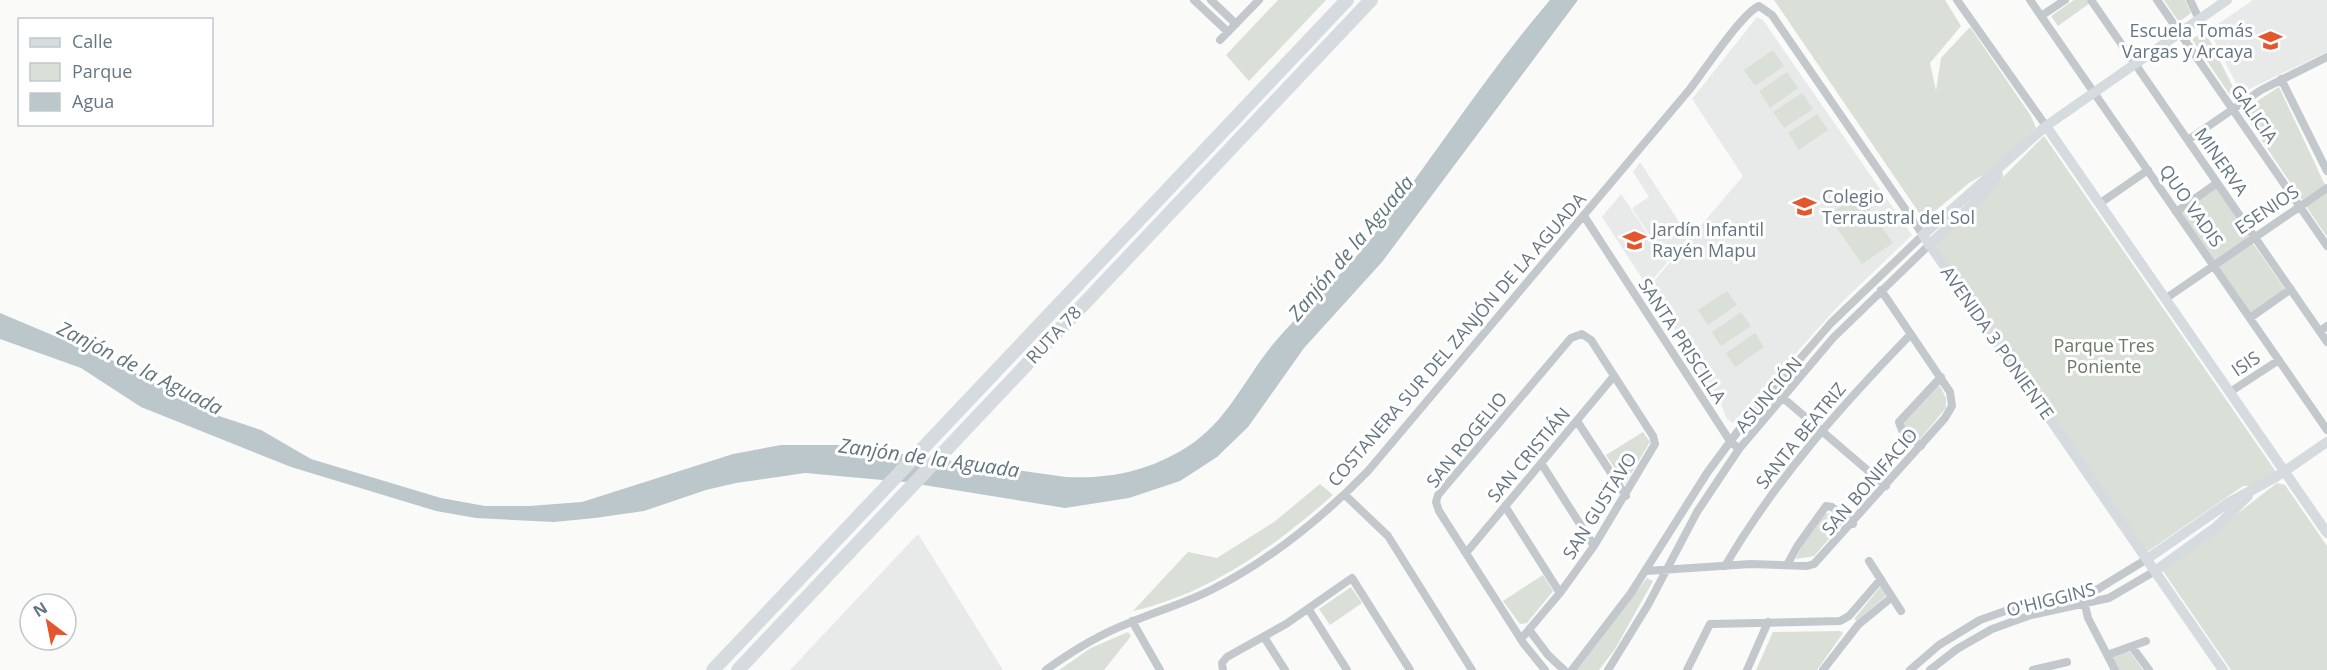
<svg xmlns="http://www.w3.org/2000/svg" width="2327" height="670" viewBox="0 0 2327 670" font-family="'Open Sans',sans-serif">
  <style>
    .built { fill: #e8e9e9 }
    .green { fill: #dadfd7 }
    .water { fill: #bbc7cb }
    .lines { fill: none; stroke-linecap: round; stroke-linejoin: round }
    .street { stroke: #c3c8cc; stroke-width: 8 }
    .secondary { stroke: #d6dbdf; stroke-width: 10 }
    .highway { stroke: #d6dbdf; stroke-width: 14 }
    .labels { text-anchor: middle; stroke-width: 6; stroke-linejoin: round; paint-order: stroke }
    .poi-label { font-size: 18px; fill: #657683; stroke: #fff; text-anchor: start }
    .street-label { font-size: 18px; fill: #657683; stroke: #fff }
    .park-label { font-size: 18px; fill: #687a64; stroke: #fff }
    .water-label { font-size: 20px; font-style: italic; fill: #60757c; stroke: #fff }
  </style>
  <rect width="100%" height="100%" fill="#fafaf8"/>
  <!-- built -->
  <path class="built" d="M2253 0H2327V52L2241 93 2209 30Z
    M1757 17 1763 20 1912 235 1840 304 1733 423 1727 419 1718 397 1648 288 1743 176 1692 99Z
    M1640 162 1689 237 1667 262 1632 208 1649 197 1633 172Z
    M1621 194 1667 263 1647 286 1602 217Z
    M918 534 1003 670H790Z"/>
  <!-- green -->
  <path class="green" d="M1278 0H1326L1249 81 1226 55Z
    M1774 0H1945L1961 26 1930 63 1936 91 1941 58 1970 27 2031 116 2036 128 1990 171 1969 183 1924 220Z
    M2074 0H2088L2090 3 2058 26 2051 16Z
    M2164 0H2185L2191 13 2179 22Z
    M2205 31 2237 95 2232 98 2192 39Z
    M1773 50 1784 66 1755 86 1744 70Z
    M1787 72 1798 88 1770 108 1759 91Z
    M2279 87 2325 185 2302 200 2242 111Z
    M1802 93 1813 109 1784 128 1773 112Z
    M1817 114 1828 130 1799 150 1788 133Z
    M2044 136 2276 472 2254 486H2243L2147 552 1937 247 1936 244Z
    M2218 186 2252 235 2215 261 2181 212Z
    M2327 192V237L2306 206Z
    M1859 194 1893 243 1862 264 1828 215Z
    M2252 242 2285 289 2249 315 2216 268Z
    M1727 291 1737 305 1708 325 1698 310Z
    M1741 312 1751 326 1721 346 1712 332Z
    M1755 333 1764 347 1735 367 1726 353Z
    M1935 386H1940L1946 398V408L1920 439 1902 427 1903 421Z
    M1643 432 1650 442 1625 484 1606 455Z
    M2277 483 2285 485 2327 546V670H2231L2163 571Z
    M1320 484 1333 495C1274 547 1210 593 1133 611L1188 552 1217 558 1274 522Z
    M1832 513 1843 523 1814 556 1796 559 1803 544 1824 514Z
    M1543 575 1553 591 1527 623 1520 624 1503 601Z
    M1647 578 1653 581 1615 649 1599 670H1577Z
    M1881 586 1887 595 1857 621 1854 619Z
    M1351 587 1362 603 1330 625 1319 609Z
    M1840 631 1843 633 1817 670H1756L1773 632Z
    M1128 632 1131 636 1104 670H1059L1091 648Z
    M2130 652 2143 670H2119L2111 659 2113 654Z"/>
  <!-- water -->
  <path class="water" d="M1550 0H1578L1382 262 1304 348 1248 427 1217 457 1180 481 1129 498 1065 508 905 482 805 473 736 483 706 490 644 511 595 518 554 522 476 518 436 511 291 467 141 407 81 368 0 339V313L114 361 204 411 261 430 311 459 441 498 485 506H529L582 502 733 454 781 445H838L1066 477C1111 479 1149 471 1187 447 1228 421 1244 379 1274 343 1304 307 1341 277 1370 240 1431 161 1485 76 1550 0Z"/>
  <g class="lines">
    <!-- street -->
    <path class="street" d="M1194 0 1228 32
      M1211 0 1236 24
      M1957 0 2046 126
      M2030 0 2327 430
      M2091 0 2327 342
      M2157 0 2327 246
      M2190 0 2199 19
      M2041 16 2065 0
      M1220 40 1259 0
      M2281 79 2327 171
      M2188 140 2261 90 2327 57
      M2099 204 2148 170
      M2176 212 2217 183
      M1584 216 1730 441 1739 449
      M2165 299 2327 188
      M2250 318 2291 289
      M2320 331 2327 326
      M2230 392 2279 360
      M1782 397 1886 486
      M1577 421 1626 496
      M1921 446 1902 430 1899 422 1941 377
      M1541 463 1594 546
      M1345 495 1388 536 1472 670
      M1505 506 1560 593
      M1466 553 1614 376
      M1869 561 1901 611
      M1787 565 1798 545 1826 506 1832 507 1853 524
      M1725 566C1776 479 1841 406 1911 334
      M1646 571 1751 564 1807 566 1814 564 1945 418 1952 406 1950 392 1881 290
      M2085 605 2088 618 2115 670
      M1309 610 1347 670
      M1132 621 1160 670
      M1530 631 1548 655 1564 670
      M1264 637 1285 670
      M1521 639 1560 593 1594 546 1655 444 1653 436 1591 340 1582 334 1571 338 1438 495 1436 502 1439 511 1524 644 1545 670
      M2132 647 2149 670
      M2107 655 2146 641
      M1046 670C1072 651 1098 635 1129 623 1157 611 1186 603 1213 589 1272 559 1322 518 1368 471 1476 344 1582 216 1690 89 1704 71 1742 13 1759 6L1772 15 1923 235 1831 323 1741 427 1707 473 1631 593 1572 670
      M1223 670 1222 663 1227 657 1286 624 1352 578 1410 670
      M1608 670 1648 605 1697 512 1739 449 1833 338 1929 245
      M1687 670 1710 624 1840 621 1849 616 1881 579
      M1747 670 1768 622
      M1823 670 1858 625 1892 597
      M1910 670 1939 645 1980 620 2036 600 2098 589 2147 559
      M1930 670 1957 649 1992 629 2031 615 2109 598 2155 571
      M2033 670 2067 662"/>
    <!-- secondary -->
    <path class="secondary" d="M2046 126 2327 533
      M1929 245 1980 198 1998 175
      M2147 559 2228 503 2276 477 2327 442
      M2155 571 2216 527 2248 496
      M2223 670 1923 235 2046 126 2227 0"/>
    <!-- highway -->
    <path class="highway" d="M713 670 1347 0
      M738 670 1371 0"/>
  </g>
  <!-- icons -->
  <defs>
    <symbol id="school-bare" viewBox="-9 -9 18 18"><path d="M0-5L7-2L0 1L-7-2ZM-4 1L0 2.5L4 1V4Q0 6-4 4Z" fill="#e4572e" stroke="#fff" stroke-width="2.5" paint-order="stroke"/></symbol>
  </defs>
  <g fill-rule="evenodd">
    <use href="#school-bare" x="2254" y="24" width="33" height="33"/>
    <use href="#school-bare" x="1788" y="190" width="33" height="33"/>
    <use href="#school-bare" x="1618" y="224" width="33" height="33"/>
  </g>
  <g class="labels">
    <!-- poi labels -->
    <g class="poi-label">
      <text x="2253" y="37" text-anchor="end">Escuela Tomás<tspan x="2253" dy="21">Vargas y Arcaya</tspan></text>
      <text x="1822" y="203">Colegio<tspan x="1822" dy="21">Terraustral del Sol</tspan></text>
      <text x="1652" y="236">Jardín Infantil<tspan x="1652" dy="21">Rayén Mapu</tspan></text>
    </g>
    <!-- street labels -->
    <g class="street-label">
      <text transform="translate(2254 114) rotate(55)" y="6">GALICIA</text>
      <text transform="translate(2221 162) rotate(55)" y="6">MINERVA</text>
      <text transform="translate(2191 206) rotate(55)" y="6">QUO VADIS</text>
      <text transform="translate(2267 210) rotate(-34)" y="6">ESENIOS</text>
      <text transform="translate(1054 335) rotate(-47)" y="6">RUTA 78</text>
      <text transform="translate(1457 340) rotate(-49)" y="6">COSTANERA SUR DEL ZANJÓN DE LA AGUADA</text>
      <text transform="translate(1682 341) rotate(57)" y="6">SANTA PRISCILLA</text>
      <text transform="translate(1997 343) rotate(55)" y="6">AVENIDA 3 PONIENTE</text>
      <text transform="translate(2246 364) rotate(-34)" y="6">ISIS</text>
      <text transform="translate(1769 395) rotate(-50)" y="6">ASUNCIÓN</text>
      <text transform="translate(1801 436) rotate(-51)" y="6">SANTA BEATRIZ</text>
      <text transform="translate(1467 440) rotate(-51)" y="6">SAN ROGELIO</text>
      <text transform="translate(1529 455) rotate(-50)" y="6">SAN CRISTIÁN</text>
      <text transform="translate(1870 482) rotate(-49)" y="6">SAN BONIFACIO</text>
      <text transform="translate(1600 506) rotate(-58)" y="6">SAN GUSTAVO</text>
      <text transform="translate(2051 600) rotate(-14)" y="6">O'HIGGINS</text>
    </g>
    <!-- park labels -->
    <g class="park-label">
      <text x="2104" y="352">Parque Tres<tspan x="2104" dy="21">Poniente</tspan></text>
    </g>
    <!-- water labels -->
    <g class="water-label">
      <text transform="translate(1351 248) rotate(-50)" y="7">Zanjón de la Aguada</text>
      <text transform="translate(140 368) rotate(27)" y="7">Zanjón de la Aguada</text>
      <text transform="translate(929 458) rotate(8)" y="7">Zanjón de la Aguada</text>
    </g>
  </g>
  <!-- legend -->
  <rect x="18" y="18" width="195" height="108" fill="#ffffff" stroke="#c1c8cd" stroke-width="1.5"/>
  <rect x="30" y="38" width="30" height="9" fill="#d6dbdf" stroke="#c1c8cd" stroke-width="1.5"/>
  <text x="72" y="48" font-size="18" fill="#657683">Calle</text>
  <rect x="30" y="63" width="30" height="18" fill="#dadfd7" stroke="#c1c8cd" stroke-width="1.5"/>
  <text x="72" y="78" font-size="18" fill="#657683">Parque</text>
  <rect x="30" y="93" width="30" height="18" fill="#bbc7cb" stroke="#c1c8cd" stroke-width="1.5"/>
  <text x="72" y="108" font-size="18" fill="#657683">Agua</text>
  <!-- north arrow -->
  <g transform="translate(48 622) rotate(328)"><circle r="28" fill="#ffffff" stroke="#c1c8cd" stroke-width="1.5"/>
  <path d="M0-4.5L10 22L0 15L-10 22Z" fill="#e4572e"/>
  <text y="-9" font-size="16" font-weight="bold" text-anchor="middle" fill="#657683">N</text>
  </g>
</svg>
